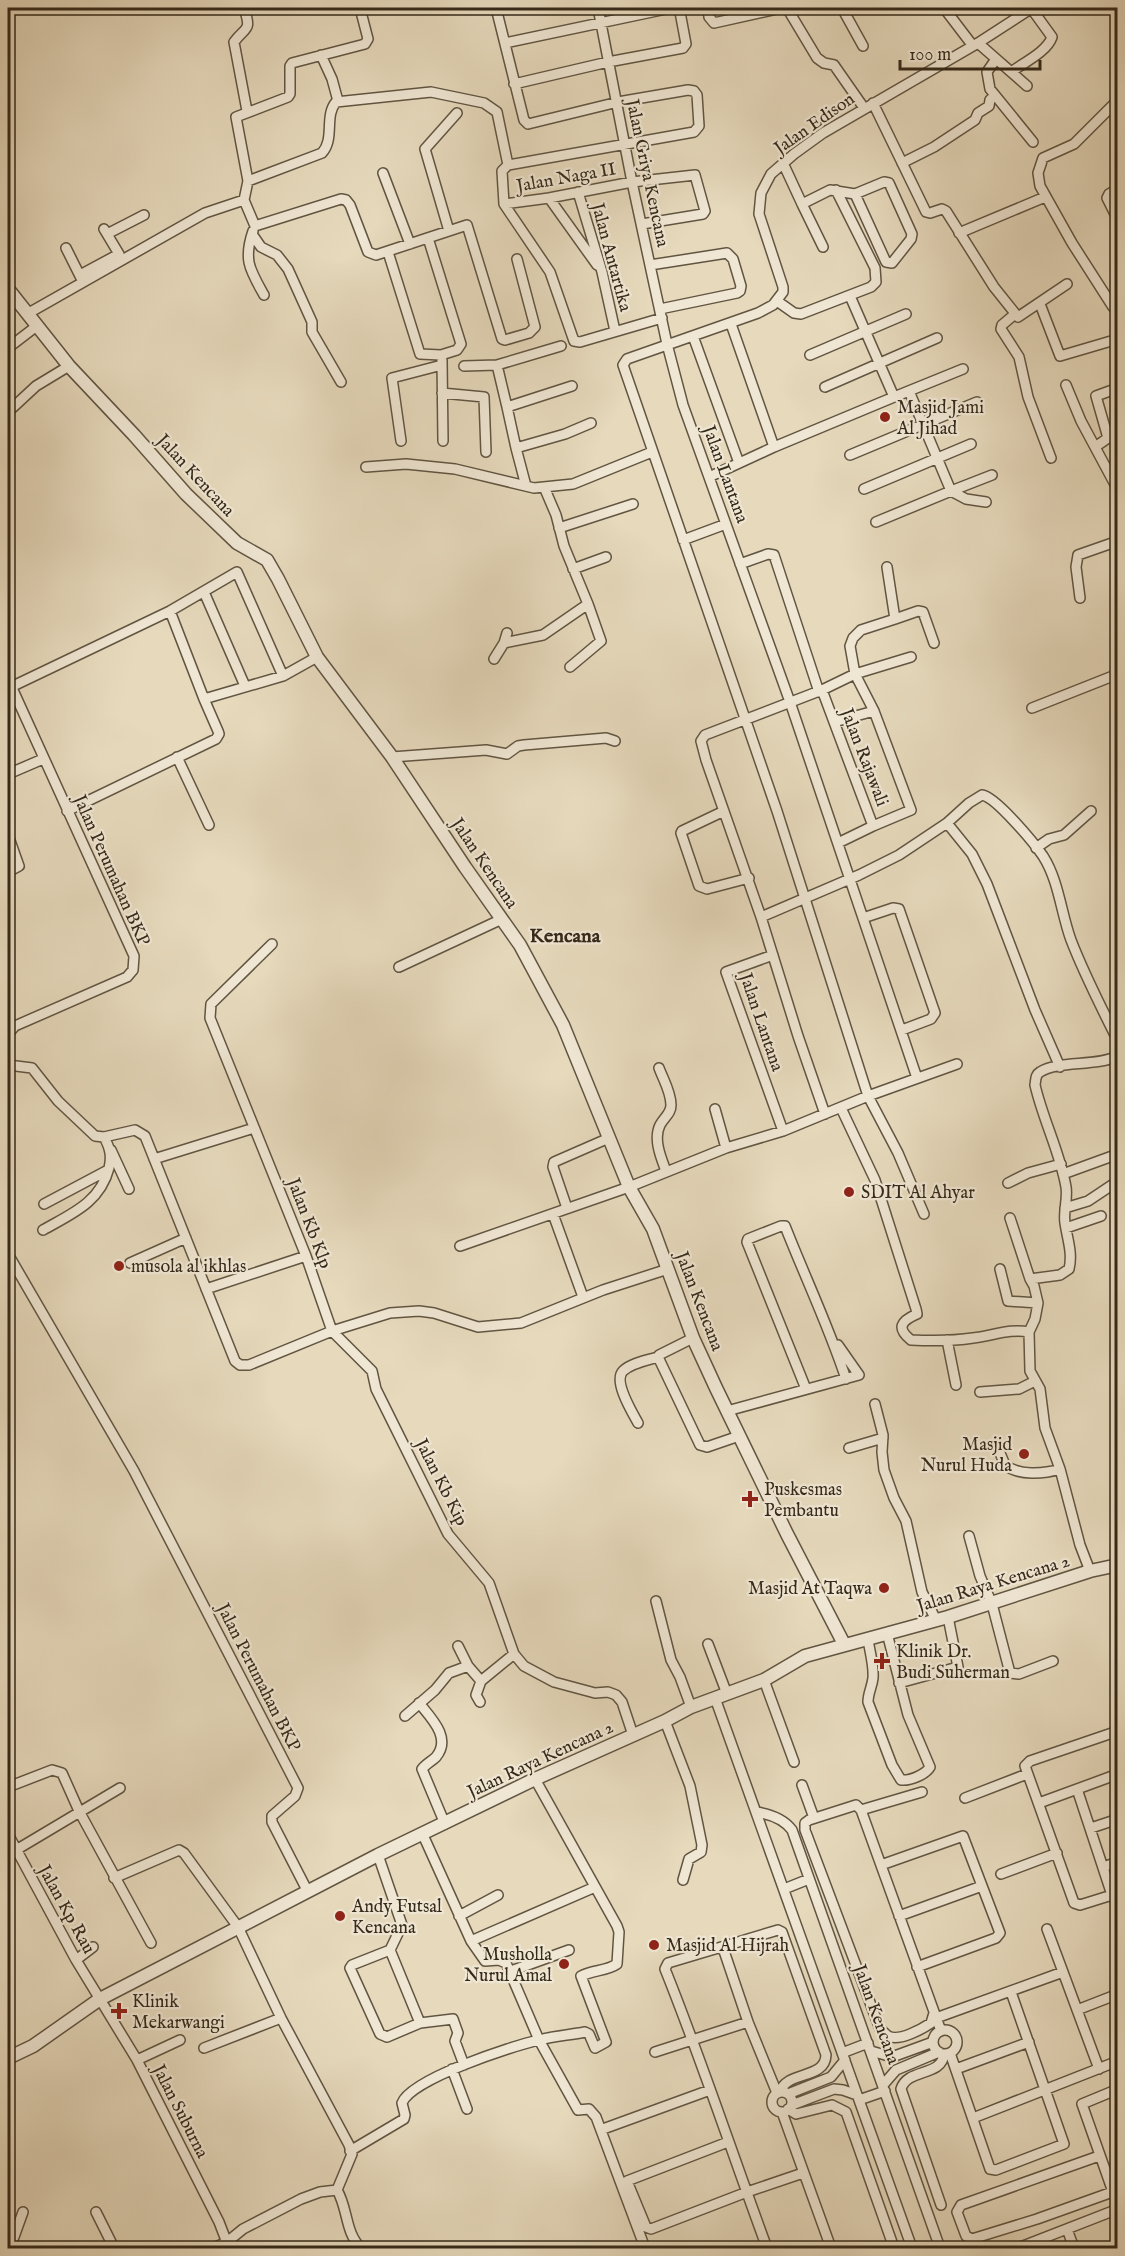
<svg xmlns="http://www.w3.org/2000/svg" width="1125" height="2256" viewBox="0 0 1125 2256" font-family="'IM FELL English',serif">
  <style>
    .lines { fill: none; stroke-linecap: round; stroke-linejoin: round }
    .minor-casing { stroke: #615542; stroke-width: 12 }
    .tertiary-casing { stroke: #615542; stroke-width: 15 }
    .minor { stroke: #efe6d3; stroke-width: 9 }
    .tertiary { stroke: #efe6d3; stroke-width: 12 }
    .poi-dot { fill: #8f2418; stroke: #efe6d3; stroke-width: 2 }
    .labels { text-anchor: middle; stroke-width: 4.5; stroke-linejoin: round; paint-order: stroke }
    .street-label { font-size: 18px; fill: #352919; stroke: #efe6d3 }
    .poi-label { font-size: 18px; fill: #352919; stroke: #efe6d3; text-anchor: start }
    .neighbourhood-label { font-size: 20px; font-weight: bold; fill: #352919; stroke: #efe6d3 }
  </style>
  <rect width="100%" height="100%" fill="#e6d9bc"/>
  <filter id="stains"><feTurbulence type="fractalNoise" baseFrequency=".00333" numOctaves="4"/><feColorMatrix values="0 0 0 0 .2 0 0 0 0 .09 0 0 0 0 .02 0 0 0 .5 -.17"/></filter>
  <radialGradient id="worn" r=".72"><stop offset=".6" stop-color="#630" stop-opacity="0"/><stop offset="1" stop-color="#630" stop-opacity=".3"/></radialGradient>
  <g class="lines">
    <defs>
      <path id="minor" d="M244 8C252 32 246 26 234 42L247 111
        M360 8 368 39 365 44 292 63 290 66V94L288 97 236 117 248 181 244 200 255 226 341 199 346 200 350 205 368 252 376 255 467 225 502 339 505 340 529 333 535 327 517 259
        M496 8 524 120 528 124 618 102 688 90 694 91 697 95 699 126 694 132 508 165
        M598 8 632 182 667 344 683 405 790 702 917 1078
        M708 8 709 17 714 23 782 8
        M787 8 817 58 824 63 834 65 864 108
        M842 8 863 46
        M944 8 973 46
        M505 43 671 8
        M978 43 1027 86
        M321 55 332 79 338 101
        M996 59 987 72 990 89 1033 142
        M1011 72C1023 63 1047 52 1052 37L1031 8
        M514 84 608 62 683 48 686 44 680 12 675 8
        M873 103 926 212 930 213 942 209 946 211 994 287 1018 317 1067 284
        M783 163 802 204 830 190 855 194 884 182 889 183 912 234 911 239 892 263 886 262 855 194
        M902 163 934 147 975 120 978 113 989 106 990 100 994 96
        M508 165 502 171 504 204 550 272 574 341 580 342 662 318
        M383 173 410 244
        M248 181 322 153C335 139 324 116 336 102L431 92 484 103 497 112 508 165
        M1118 189 1109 194 1107 198 1118 220
        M578 192 602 272 615 331
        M549 198 597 265
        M504 204 549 198 632 182 695 175 705 211 703 214 642 224
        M802 204 823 247
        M253 231C243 260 250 270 264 295
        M449 231 425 149 457 113
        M959 233 1045 197
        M107 234 144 215
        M252 234 261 247 277 255 288 269 312 322V332L341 382
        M66 248 82 280
        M388 252 420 354 441 355 457 350 461 344 428 238
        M650 265 727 253 733 259 741 286 740 291 737 293 660 309
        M80 275 119 254 104 229
        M850 296 894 397 963 369
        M777 301 794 313 801 314 871 287 876 282 875 268 836 190
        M1040 304 1060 356 1118 339
        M1113 307 1072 243 1040 186 1038 173 1043 158 1074 144 1118 100
        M27 314 205 213 244 200
        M1015 314 1002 325 1001 329 1019 357 1028 397 1051 458
        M731 324 774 447
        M693 336 739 463
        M8 348 38 325
        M810 355 906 314
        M442 360 443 441
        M464 366 497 365
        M1066 385 1081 421 1118 490
        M825 387 937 338
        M442 393 484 397 486 452
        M507 407 497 365 561 346
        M8 412 36 386 69 366
        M401 441 392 378 442 365
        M1095 447 1108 438 1096 396 1118 388
        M516 448 507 407 572 386
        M850 455 977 402
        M366 467 406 464 455 469 534 488 573 484 652 452
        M709 477 774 447 894 397
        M526 486 516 448 565 434 591 423
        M864 489 971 444
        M951 491 992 475
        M951 491 966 499 986 502
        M876 522 951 491 909 391
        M559 528 633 504
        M683 540 726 524
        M740 564 768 554 774 555 819 692
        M573 569 606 557
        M204 592 245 686
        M1080 598 1076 567 1078 555 1118 541
        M170 611 204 699
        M895 619 918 611 923 612 934 643
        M504 643 543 635 588 604 564 546 556 515 544 487
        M494 659 504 643 507 633
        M570 667 601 641 588 604
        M8 679 134 956 133 970 127 977 15 1026 8 1034
        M11 687 170 611 237 572 283 676
        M822 690 873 826 911 810 874 711 855 674 850 646 853 638 861 630 895 619 887 567
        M1032 708 1118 674
        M834 722 874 711
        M177 757 209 825
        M392 757 486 750 507 754 518 746 524 745 606 738 615 741
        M8 774 43 759
        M67 811 216 739 219 734 218 731 204 699 283 676 317 657
        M724 811 682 831 681 833 699 886 707 889 749 878
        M947 823 972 854 987 884 1035 1010 1060 1067
        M8 835 19 866 8 872
        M838 843 873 826
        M1036 848 1049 839 1064 835 1091 811
        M761 917 706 760 701 741 705 735 822 690 855 674 911 657
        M863 918 893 908 899 909 935 1013 931 1019 902 1030
        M272 944 211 1004 210 1018 306 1256 332 1331 372 1371 376 1389 448 1534 489 1583 514 1654 524 1666 554 1682 595 1693 608 1692 616 1695 622 1702 633 1735
        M773 955 726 972 783 1131
        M399 967 502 919
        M8 1065 32 1068 58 1101 95 1136 104 1137 135 1130 145 1136 235 1361 240 1365H249L332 1331 390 1313 419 1311 434 1313 478 1327 521 1323 603 1290 668 1269
        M659 1068C663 1079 671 1092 671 1105 671 1114 664 1117 660 1125 653 1139 661 1158 666 1171
        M841 1108 875 1180 916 1309 917 1314C901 1321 896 1328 911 1340 932 1341 953 1341 973 1338 992 1336 1010 1328 1029 1332
        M715 1109 726 1148
        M825 1114 798 1036 761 917 859 875 899 855 947 823 969 803 982 795C996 797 1034 843 1043 856 1059 881 1061 913 1071 940 1084 974 1101 1007 1118 1041
        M111 1150 129 1189
        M154 1159 254 1128
        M1063 1174 1118 1154
        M1008 1183 1028 1173 1061 1164
        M44 1204 108 1170
        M567 1208 553 1167 554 1162 609 1138
        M1065 1208 1088 1201 1118 1181
        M553 1214 583 1297
        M924 1214 898 1153 868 1096 777 811 623 365 627 359 758 313 773 305 783 292V287L759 214 761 193 771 174 794 154 823 133 978 43 1032 8
        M1010 1218 1030 1279
        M1066 1228 1101 1216
        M43 1230C71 1214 100 1203 109 1168 112 1156 110 1148 104 1137
        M460 1246 629 1187 726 1148 783 1131 868 1096 957 1064
        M8 1254 134 1471 298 1788 295 1796 272 1816V1822L308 1892
        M130 1263 186 1238
        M1000 1269 1008 1301 1038 1303
        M206 1289 306 1256
        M693 1338 659 1355V1359L700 1445 707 1447 739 1436
        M947 1340 956 1385
        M806 1389 747 1242 748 1239 781 1226H785C805 1277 829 1327 846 1379
        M980 1392 1019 1389 1035 1381
        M875 1404 883 1435 882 1452 884 1470 894 1498 906 1521 922 1592 936 1620
        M727 1411 859 1375 838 1345
        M638 1423C632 1412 613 1381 623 1371 631 1363 648 1360 658 1357
        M849 1448 883 1438
        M1000 1453 1005 1465C1019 1476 1044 1474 1060 1469
        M969 1536 980 1576 992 1604 1010 1673 1019 1674 1053 1661
        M1090 1571 1080 1545 1060 1469 1045 1428 1040 1389 1030 1371 1029 1332 1035 1319 1038 1303 1034 1286 1030 1279 1060 1275 1069 1269C1073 1253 1067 1238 1065 1223 1063 1211 1068 1199 1066 1187 1060 1152 1043 1120 1035 1085 1036 1080 1035 1075 1040 1072 1059 1060 1095 1067 1118 1056
        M656 1601 671 1660 680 1677 691 1707
        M868 1640C870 1652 874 1666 873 1678 872 1687 868 1693 868 1702L892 1765 901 1780C911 1781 926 1774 930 1767L908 1715 887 1633
        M708 1644 727 1694
        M458 1646 468 1666 481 1681
        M764 1680 794 1762
        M899 1683 958 1667 948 1617
        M715 1698 912 2248
        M480 1702 476 1695 481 1681 514 1654
        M419 1703C431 1718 452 1738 436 1757 432 1761 426 1764 422 1769L445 1824
        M405 1716 435 1690 449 1673 468 1666
        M665 1721 690 1786 702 1845 701 1852 689 1859 683 1880
        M802 1785 814 1818
        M8 1787 52 1770 62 1773 79 1811 151 1943
        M1077 1789 1112 1895 1118 1904
        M922 1792 861 1810 941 2031
        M965 1798 1027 1774
        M1039 1803 1118 1774
        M861 1810 856 1805 809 1820 805 1823V1830L880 2029C883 2031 885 2034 888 2036 899 2042 922 2029 931 2023L934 2013
        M756 1812C770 1814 783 1818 792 1830L940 2248
        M1091 1828 1118 1819
        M8 1834 76 1960 137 2060 219 2222 229 2248
        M423 1835 471 1941 485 1961 499 1960 506 1963 539 2040 578 2110 589 2109 596 2117 645 2248
        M16 1850 120 1788
        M378 1855 402 1925 390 1950 420 2023
        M881 1865 963 1836 1000 1933 996 1938 917 1967
        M1103 1867 1118 1862
        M1001 1874 1057 1853
        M114 1878 179 1850 184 1853 238 1927 281 2018 349 2145 352 2154 337 2190C348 2208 345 2233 361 2248
        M784 1889 809 1879
        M1112 1895 1080 1905 1074 1903 1025 1766 1030 1761 1118 1731
        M459 1916 498 1895
        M899 1916 982 1886
        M471 1941 595 1887
        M723 1948 748 2022 777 2093
        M390 1950 352 1965 350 1968 380 2034 387 2037 420 2023 453 2019 458 2033 455 2041 464 2065
        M76 1960 93 1947
        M511 1971 569 1950
        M1063 1972 1099 2069
        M1077 2010 1118 1994
        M936 2018 1063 1972 1047 1929
        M933 2042a12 12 0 1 1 24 0a12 12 0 1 1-24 0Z
        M204 2048 281 2018
        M871 2051 892 2057 933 2042
        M655 2052 748 2022
        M842 2053 868 2043
        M950 2053 990 2169 996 2170 1064 2144 1011 1992
        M137 2060 180 2040
        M452 2069 467 2109
        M956 2069 1029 2042
        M883 2085 896 2070 939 2052
        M772 2102a10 10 0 1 1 20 0a10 10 0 1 1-20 0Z
        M788 2094 831 2077 845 2060
        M859 2100 885 2091
        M792 2105 834 2089 843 2090 857 2095
        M788 2109 796 2114 832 2105 846 2112 894 2248
        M782 2112 831 2248
        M973 2118 1118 2061
        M603 2129 710 2090
        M728 2142 627 2181 646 2227 651 2229 747 2192 803 2173
        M350 2151 404 2119 405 2115 402 2103C411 2079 512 2046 539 2040 554 2036 570 2035 585 2032L589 2034 595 2048 606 2042 581 1976C593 1970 607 1971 617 1964L619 1932 617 1926 535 1779
        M1099 2156 961 2205 957 2212 966 2236 972 2239 1037 2219 1118 2190
        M1113 2192 1082 2104 1111 2092 1118 2094
        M941 2205 901 2089C907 2068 942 2077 944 2054
        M96 2212 114 2248
        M1067 2229 1074 2248
        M8 2243 14 2237 23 2212
        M213 2248 227 2242 243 2229 301 2199 320 2192 337 2190
        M767 2248C733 2156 702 2061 665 1969L668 1963 778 1930 782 1932 826 2055C825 2080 787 2070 780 2092
        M1018 2248 1118 2209"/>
      <path id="tertiary" d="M8 289 69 366 134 435 186 494 237 543 267 560 278 579 317 657 392 757 465 867 520 945 563 1025 629 1187 653 1229 693 1338 716 1388 787 1534 844 1644
        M8 2058 33 2046 100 1999 378 1855 535 1779 665 1721 691 1707 764 1680 805 1656 948 1617 1090 1571 1118 1565"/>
    </defs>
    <!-- minor casing -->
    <use href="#minor" class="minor-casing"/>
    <!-- tertiary casing -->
    <use href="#tertiary" class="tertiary-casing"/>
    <!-- minor -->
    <use href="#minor" class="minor"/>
    <!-- tertiary -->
    <use href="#tertiary" class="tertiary"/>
  </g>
  <!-- markers -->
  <g class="poi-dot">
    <circle cx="885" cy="417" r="6"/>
    <circle cx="849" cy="1192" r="6"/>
    <circle cx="119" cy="1266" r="6"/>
    <circle cx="1024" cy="1454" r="6"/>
    <path d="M747 1490h6v6h6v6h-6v6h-6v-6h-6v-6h6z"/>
    <circle cx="884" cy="1588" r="6"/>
    <path d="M879 1652h6v6h6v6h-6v6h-6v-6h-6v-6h6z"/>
    <circle cx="340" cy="1916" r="6"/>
    <circle cx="654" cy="1945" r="6"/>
    <circle cx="564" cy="1964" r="6"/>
    <path d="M116 2002h6v6h6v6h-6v6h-6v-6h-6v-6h6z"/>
  </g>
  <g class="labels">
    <!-- street labels -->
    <g class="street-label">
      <text transform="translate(814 123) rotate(-35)" y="6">Jalan Edison</text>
      <text transform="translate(648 173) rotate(78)" y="6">Jalan Griya Kencana</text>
      <text transform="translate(566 177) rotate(-10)" y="6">Jalan Naga II</text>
      <text transform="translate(612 257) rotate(75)" y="6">Jalan Antartika</text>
      <text transform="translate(726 474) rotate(70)" y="6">Jalan Lantana</text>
      <text transform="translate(196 475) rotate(47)" y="6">Jalan Kencana</text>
      <text transform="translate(865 757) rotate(69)" y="6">Jalan Rajawali</text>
      <text transform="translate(485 863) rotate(56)" y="6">Jalan Kencana</text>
      <text transform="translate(112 870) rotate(66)" y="6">Jalan Perumahan BKP</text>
      <text transform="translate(762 1022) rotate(71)" y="6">Jalan Lantana</text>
      <text transform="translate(310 1223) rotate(69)" y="6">Jalan Kb Klp</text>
      <text transform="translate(700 1301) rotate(69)" y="6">Jalan Kencana</text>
      <text transform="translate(442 1482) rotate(63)" y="6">Jalan Kb Kip</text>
      <text transform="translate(993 1583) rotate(-17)" y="6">Jalan Raya Kencana 2</text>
      <text transform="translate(259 1677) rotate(63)" y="6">Jalan Perumahan BKP</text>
      <text transform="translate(540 1759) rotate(-25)" y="6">Jalan Raya Kencana 2</text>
      <text transform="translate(67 1909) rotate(61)" y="6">Jalan Kp Rau</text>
      <text transform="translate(877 2014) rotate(70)" y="6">Jalan Kencana</text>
      <text transform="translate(181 2111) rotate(63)" y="6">Jalan Suburna</text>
    </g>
    <!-- poi labels -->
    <g class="poi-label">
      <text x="897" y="413">Masjid Jami<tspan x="897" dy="21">Al Jihad</tspan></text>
      <text x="861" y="1198">SDIT Al Ahyar</text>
      <text x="131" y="1272">musola al ikhlas</text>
      <text x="1012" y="1450" text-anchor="end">Masjid<tspan x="1012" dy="21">Nurul Huda</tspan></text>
      <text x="764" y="1495">Puskesmas<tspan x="764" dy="21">Pembantu</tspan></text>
      <text x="872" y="1594" text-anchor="end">Masjid At Taqwa</text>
      <text x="896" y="1657">Klinik Dr.<tspan x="896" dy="21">Budi Suherman</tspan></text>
      <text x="352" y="1912">Andy Futsal<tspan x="352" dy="21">Kencana</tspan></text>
      <text x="666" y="1951">Masjid Al Hijrah</text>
      <text x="552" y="1960" text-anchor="end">Musholla<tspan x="552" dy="21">Nurul Amal</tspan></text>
      <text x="132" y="2007">Klinik<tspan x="132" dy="21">Mekarwangi</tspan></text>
    </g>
    <!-- neighbourhood labels -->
    <g class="neighbourhood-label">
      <text x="565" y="942">Kencana</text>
    </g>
  </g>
  <!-- margin -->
  <rect width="1125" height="2256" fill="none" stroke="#e6d9bc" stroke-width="30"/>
  <rect x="9" y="9" width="1107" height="2238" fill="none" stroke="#352919" stroke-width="3"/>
  <rect x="15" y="15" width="1095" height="2226" fill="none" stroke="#352919" stroke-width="1.5"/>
  <!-- scale -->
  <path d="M900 60v9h140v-9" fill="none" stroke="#352919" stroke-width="3"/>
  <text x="909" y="60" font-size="18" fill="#352919" stroke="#efe6d3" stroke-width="4.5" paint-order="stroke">100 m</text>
  <rect width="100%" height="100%" filter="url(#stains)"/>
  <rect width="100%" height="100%" fill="url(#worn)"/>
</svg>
